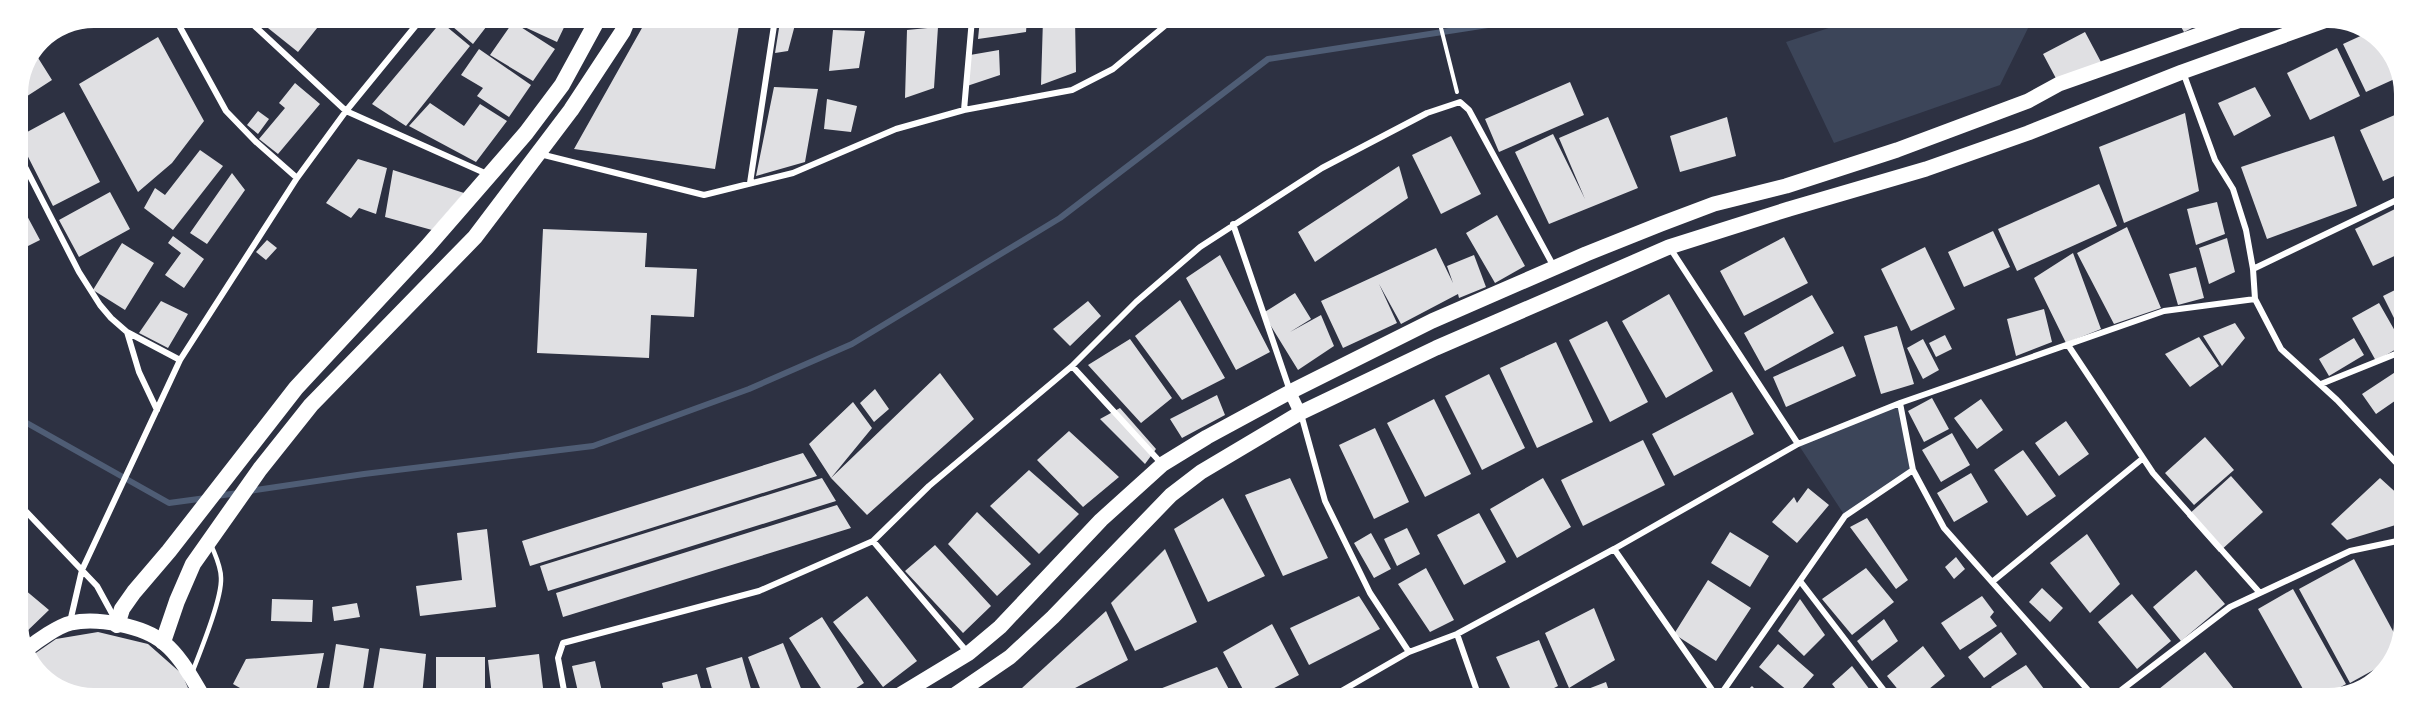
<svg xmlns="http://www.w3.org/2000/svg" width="2422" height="716" viewBox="0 0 2422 716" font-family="Commissioner,sans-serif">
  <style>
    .green { fill: #3c4559 }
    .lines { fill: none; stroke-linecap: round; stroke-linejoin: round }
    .stream { stroke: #4f5d75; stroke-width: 6 }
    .building { fill: #e0e0e3 }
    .path { stroke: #fff; stroke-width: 4 }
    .service { stroke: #fff; stroke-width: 4.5 }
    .minor { stroke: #fff; stroke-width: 6 }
    .secondary { stroke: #fff; stroke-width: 12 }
    .primary { stroke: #fff; stroke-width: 15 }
    .trunk { stroke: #fff; stroke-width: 16 }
  </style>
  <rect width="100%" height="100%" fill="#2d3142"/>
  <!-- green -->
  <path class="green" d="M1853 20H2032L2000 85 1834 143 1786 42Z
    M1900 403 1913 470 1845 516 1798 444Z"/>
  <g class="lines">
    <!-- stream -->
    <path class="stream" d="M18 418 169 503 206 498
      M249 491 364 474 593 446 749 389 852 344 1060 218 1268 59 1520 20
      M216 496 239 493"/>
  </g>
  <!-- building -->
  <path class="building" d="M276 18H325L298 52 268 28Z
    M448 18H493L473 44 446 21Z
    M521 19H568L557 42 518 24Z
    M647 19H740L715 169 574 149Z
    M980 19H1027L1026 32 978 39Z
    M1043 19H1075L1076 72 1041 85Z
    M2177 20 2206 21 2184 32Z
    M796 21 788 51 775 53 780 22Z
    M441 22 470 46 406 126 372 104Z
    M513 22 555 49 533 81 490 55Z
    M938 27 934 88 905 98 907 30Z
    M833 30 865 31 859 68 829 71Z
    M2085 32 2101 62 2059 84 2043 54Z
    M2367 33 2385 44 2399 77 2366 92 2343 44Z
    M158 37 204 121 172 163 138 192 79 84Z
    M2337 48 2360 96 2310 120 2287 73Z
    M479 49 531 85 509 117 477 96 483 88 461 75Z
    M999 50 1000 75 967 86 970 55Z
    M35 53 52 80 18 102V94Z
    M1570 82 1584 115 1499 152 1485 119Z
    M295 83 320 104 278 154 259 139 285 108 279 103Z
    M774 87 818 89 805 162 756 176Z
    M2255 87 2271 116 2234 136 2218 103Z
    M827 99 857 106 851 132 824 129Z
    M430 103 464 126 480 104 507 121 476 162 409 126Z
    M258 111 269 119 258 134 247 125Z
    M2404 111 2403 172 2383 181 2360 130Z
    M64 112 100 182 53 206 18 137Z
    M2185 113 2199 191 2124 223 2099 147Z
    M1608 117 1638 188 1549 224 1515 152 1553 134 1585 199 1559 138Z
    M1727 117 1736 156 1680 172 1670 136Z
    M1451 136 1481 194 1441 214 1412 155Z
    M2334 136 2357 206 2267 239 2241 167Z
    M200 150 223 166 173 230 144 208 155 188 165 195Z
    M358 159 387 168 376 214 359 208 351 218 326 203Z
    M1399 166 1408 198 1315 262 1298 232Z
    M393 170 464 193 432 230 385 217Z
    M232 173 245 190 207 244 190 233Z
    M2099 184 2117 226 2017 271 1998 229Z
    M110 192 130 229 79 257 59 220Z
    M18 199 40 240 18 251Z
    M2217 202 2225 234 2196 245 2187 209Z
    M2403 205V252L2373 266 2355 229Z
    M1497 215 1525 266 1495 283 1466 233Z
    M2127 227 2161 308 2114 324 2077 253Z
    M543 229 647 233 645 267 697 269 694 317 651 315 649 358 537 353Z
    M1993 231 2010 267 1964 287 1948 252Z
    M173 236 204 259 184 288 165 275 181 253 168 243Z
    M1784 237 1808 283 1744 316 1720 271Z
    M2227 238 2235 272 2209 284 2199 248Z
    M267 240 277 248 266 260 256 252Z
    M122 243 154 263 125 310 93 290Z
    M1925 247 1955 309 1911 331 1881 269Z
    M1436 248 1453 283 1447 266 1474 255 1486 287 1459 298 1458 294 1401 324 1379 284 1397 323 1343 348 1321 301Z
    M2073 253 2101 329 2066 343 2034 278Z
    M1220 255 1270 352 1236 370 1186 278Z
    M2196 267 2204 298 2178 305 2169 274Z
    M2403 286V336L2383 296Z
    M1295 293 1311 319 1290 332 1321 315 1334 346 1298 370 1263 313Z
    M1669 294 1713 371 1666 398 1622 321Z
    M1812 295 1834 333 1765 371 1744 333Z
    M1180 300 1225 378 1182 400 1135 336Z
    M161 301 188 314 168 348 139 333Z
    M1088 301 1101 316 1070 346 1053 329Z
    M2379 303 2403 345 2376 361 2352 318Z
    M2044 309 2052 342 2016 356 2007 319Z
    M1607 321 1648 402 1610 422 1569 340Z
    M2235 323 2245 338 2222 366 2203 336Z
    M1897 326 1914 384 1881 394 1864 336Z
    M1945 335 1952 349 1936 357 1929 343Z
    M2199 337 2219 366 2190 387 2165 354Z
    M2354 338 2364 355 2329 376 2319 359Z
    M1130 339 1172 398 1141 423 1088 365Z
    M1923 339 1939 370 1923 379 1907 348Z
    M1556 342 1593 422 1537 448 1500 368Z
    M1843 346 1856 376 1786 407 1773 377Z
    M2403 367 2402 396 2376 414 2362 394Z
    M940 373 974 419 867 515 831 478Z
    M1489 374 1525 448 1482 470 1445 396Z
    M875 389 889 409 874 422 860 403Z
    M1732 392 1754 434 1674 476 1652 434Z
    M1217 395 1225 415 1182 438 1170 419Z
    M1932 398 1949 429 1924 442 1908 411Z
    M1434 399 1471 474 1425 497 1387 423Z
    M1981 399 2003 430 1977 449 1954 418Z
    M853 402 872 428 831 478 809 444Z
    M1120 408 1156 449 1145 464 1100 419Z
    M2066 421 2089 454 2059 476 2035 443Z
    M1375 428 1409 502 1374 519 1339 445Z
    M1069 431 1119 477 1083 507 1037 460Z
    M1952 433 1970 465 1941 482 1922 450Z
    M2205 437 2234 470 2194 505 2165 473Z
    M1643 440 1665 485 1583 526 1561 480Z
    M2023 450 2056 496 2027 516 1994 470Z
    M803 453 817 476 530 566 522 541Z
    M1029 470 1079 514 1039 554 990 506Z
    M1971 473 1988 502 1954 522 1937 493Z
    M2231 476 2263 512 2219 552 2187 516Z
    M822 478 836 501 548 591 540 566Z
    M1290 478 1328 558 1283 576 1245 495Z
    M1543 478 1571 527 1517 558 1490 509Z
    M2380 478 2402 498V523L2347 540 2331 524Z
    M1808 488 1829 505 1797 543 1772 522 1794 497 1797 503Z
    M1223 498 1265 576 1208 602 1174 529Z
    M837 505 851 528 563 617 556 593Z
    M977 512 1031 564 997 596 948 544Z
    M1479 513 1506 562 1464 585 1437 535Z
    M1867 518 1908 580 1896 589 1850 527Z
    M1407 528 1420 554 1397 566 1384 539Z
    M487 529 496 607 420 616 416 586 462 580 457 533Z
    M1730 532 1769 556 1750 587 1711 563Z
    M1371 533 1391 569 1374 578 1354 543Z
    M2087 534 2120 584 2090 613 2050 563Z
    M935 545 991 606 963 633 905 571Z
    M1165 549 1197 622 1135 651 1111 603Z
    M1956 557 1965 569 1954 579 1945 567Z
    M2354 559 2400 644 2388 662 2350 683 2299 589Z
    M1426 568 1454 620 1430 632 1398 584Z
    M1866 568 1894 602 1852 635 1822 599Z
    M2196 570 2225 604 2181 641 2153 607Z
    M1708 580 1751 608 1716 661 1674 634Z
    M18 584 49 610 22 636 18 627Z
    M2042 588 2063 608 2050 622 2029 602Z
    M2293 589 2346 684 2321 698H2308L2258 609Z
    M2132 594 2171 641 2137 669 2098 622Z
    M867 596 917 661 883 687 833 622Z
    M1359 596 1380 629 1309 665 1290 628Z
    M1982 596 1994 612 1990 617 1997 626 1960 650 1941 623Z
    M272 599 313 600 312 622 271 621Z
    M1800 599 1825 635 1804 656 1778 631Z
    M357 603 360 617 334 621 332 607Z
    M1594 608 1615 660 1569 688 1545 633Z
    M1106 611 1128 660 1060 696H1026L1022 688Z
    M822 617 864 683 844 696H826L789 638Z
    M1884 619 1898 641 1872 661 1857 641Z
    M1272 624 1299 675 1257 697H1247L1223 652Z
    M98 632 148 644 182 674 191 695H74L34 668 30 657 56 639Z
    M2001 632 2017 654 1984 678 1968 657Z
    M1539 640 1558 686 1536 697H1514L1496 657Z
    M783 643 804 696H763L748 657Z
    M336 644 369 649 362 696H328Z
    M1778 644 1814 675 1795 697 1759 667Z
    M1923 646 1945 676 1918 698 1904 697 1887 676Z
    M380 648 426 654 422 696H372Z
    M2205 652 2241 698H2166L2159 689Z
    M324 653 315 696H254L233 684 246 659Z
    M539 654 544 696H492L488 660Z
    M436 657H485V696H436Z
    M742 657 753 696H714L706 668Z
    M595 661 603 696H579L572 666Z
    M2026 665 2044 689 2033 698H1998L1991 687Z
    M1852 666 1870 690 1864 697H1842L1832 684Z
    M1217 667 1233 697 1144 695Z
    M697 674 703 696H665L662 683Z
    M1606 682 1611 697H1576L1575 694Z
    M1752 686 1763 697H1740Z
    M2153 690 2160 698H2143Z"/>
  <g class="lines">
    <!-- path -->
    <path class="path" d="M1439 20 1457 92"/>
    <!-- service -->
    <path class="service" d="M192 673C200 652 222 599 221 578 221 567 216 557 212 547"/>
    <!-- minor -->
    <path class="minor" d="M175 18 226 111 255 141 297 178
      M246 18 346 111 487 174
      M2183 72 2215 160 2233 189 2246 230 2253 269 2255 299 2281 349 2337 400 2402 469
      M964 110 972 19
      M18 153 79 272 100 305 111 318 127 332 180 360
      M540 154 704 195 793 173 896 129 964 110 1072 90 1113 69 1173 19
      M750 183 775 19
      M1233 224 1290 391
      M1670 248 1798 444
      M2253 269 2403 197
      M127 332 139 372 157 410
      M2068 345 2153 473 2260 593
      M1072 366 1162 464
      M2321 384 2403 351
      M1900 403 1913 470 1944 528 2095 698
      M1301 414 1325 501 1370 593 1409 652
      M18 503 97 586 115 619
      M873 541 968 653
      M1614 549 1717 697
      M1800 581 1889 697
      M1992 582 2142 459
      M70 622 82 570 180 360 297 178 346 111 422 18
      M1457 634 1479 697
      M1348 688 1351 697
      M565 696 558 658 563 643 759 591 873 541 929 486 1072 366 1136 302 1200 247 1322 168 1427 113 1460 102 1469 110 1554 267
      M1331 697 1409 652 1457 634 1614 549 1798 444 1900 403 2164 311 2255 299
      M1719 697 1845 516 1913 470
      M2111 698 2230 607 2350 551 2402 540"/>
    <!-- secondary -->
    <path class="secondary" d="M1290 392 1300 413"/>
    <!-- primary -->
    <path class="primary" d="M27 649C37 641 58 626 71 623 97 617 144 626 164 643 181 657 191 677 202 695
      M898 696 969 653 1000 627 1101 520 1163 464 1207 437 1290 392 1432 321 1586 254 1661 224 1714 204 1786 186 1897 150 2028 101 2059 84 2238 21
      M953 696 1010 657 1053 617 1171 495 1201 472 1300 413 1436 348 1669 247 1789 209 1926 169 2028 133 2182 72 2324 21"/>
    <!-- trunk -->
    <path class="trunk" d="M117 625 122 609 134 592 169 551 296 388 427 247 526 133 562 85 598 19
      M163 642 177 601 193 564 260 469 311 405 475 237 571 110 623 31 628 19"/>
  </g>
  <!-- crop -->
  <path d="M0 0H2422V716H0ZM94 28H2328A66 66 0 0 1 2394 94V622A66 66 0 0 1 2328 688H94A66 66 0 0 1 28 622V94A66 66 0 0 1 94 28Z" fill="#fff" fill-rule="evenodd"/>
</svg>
